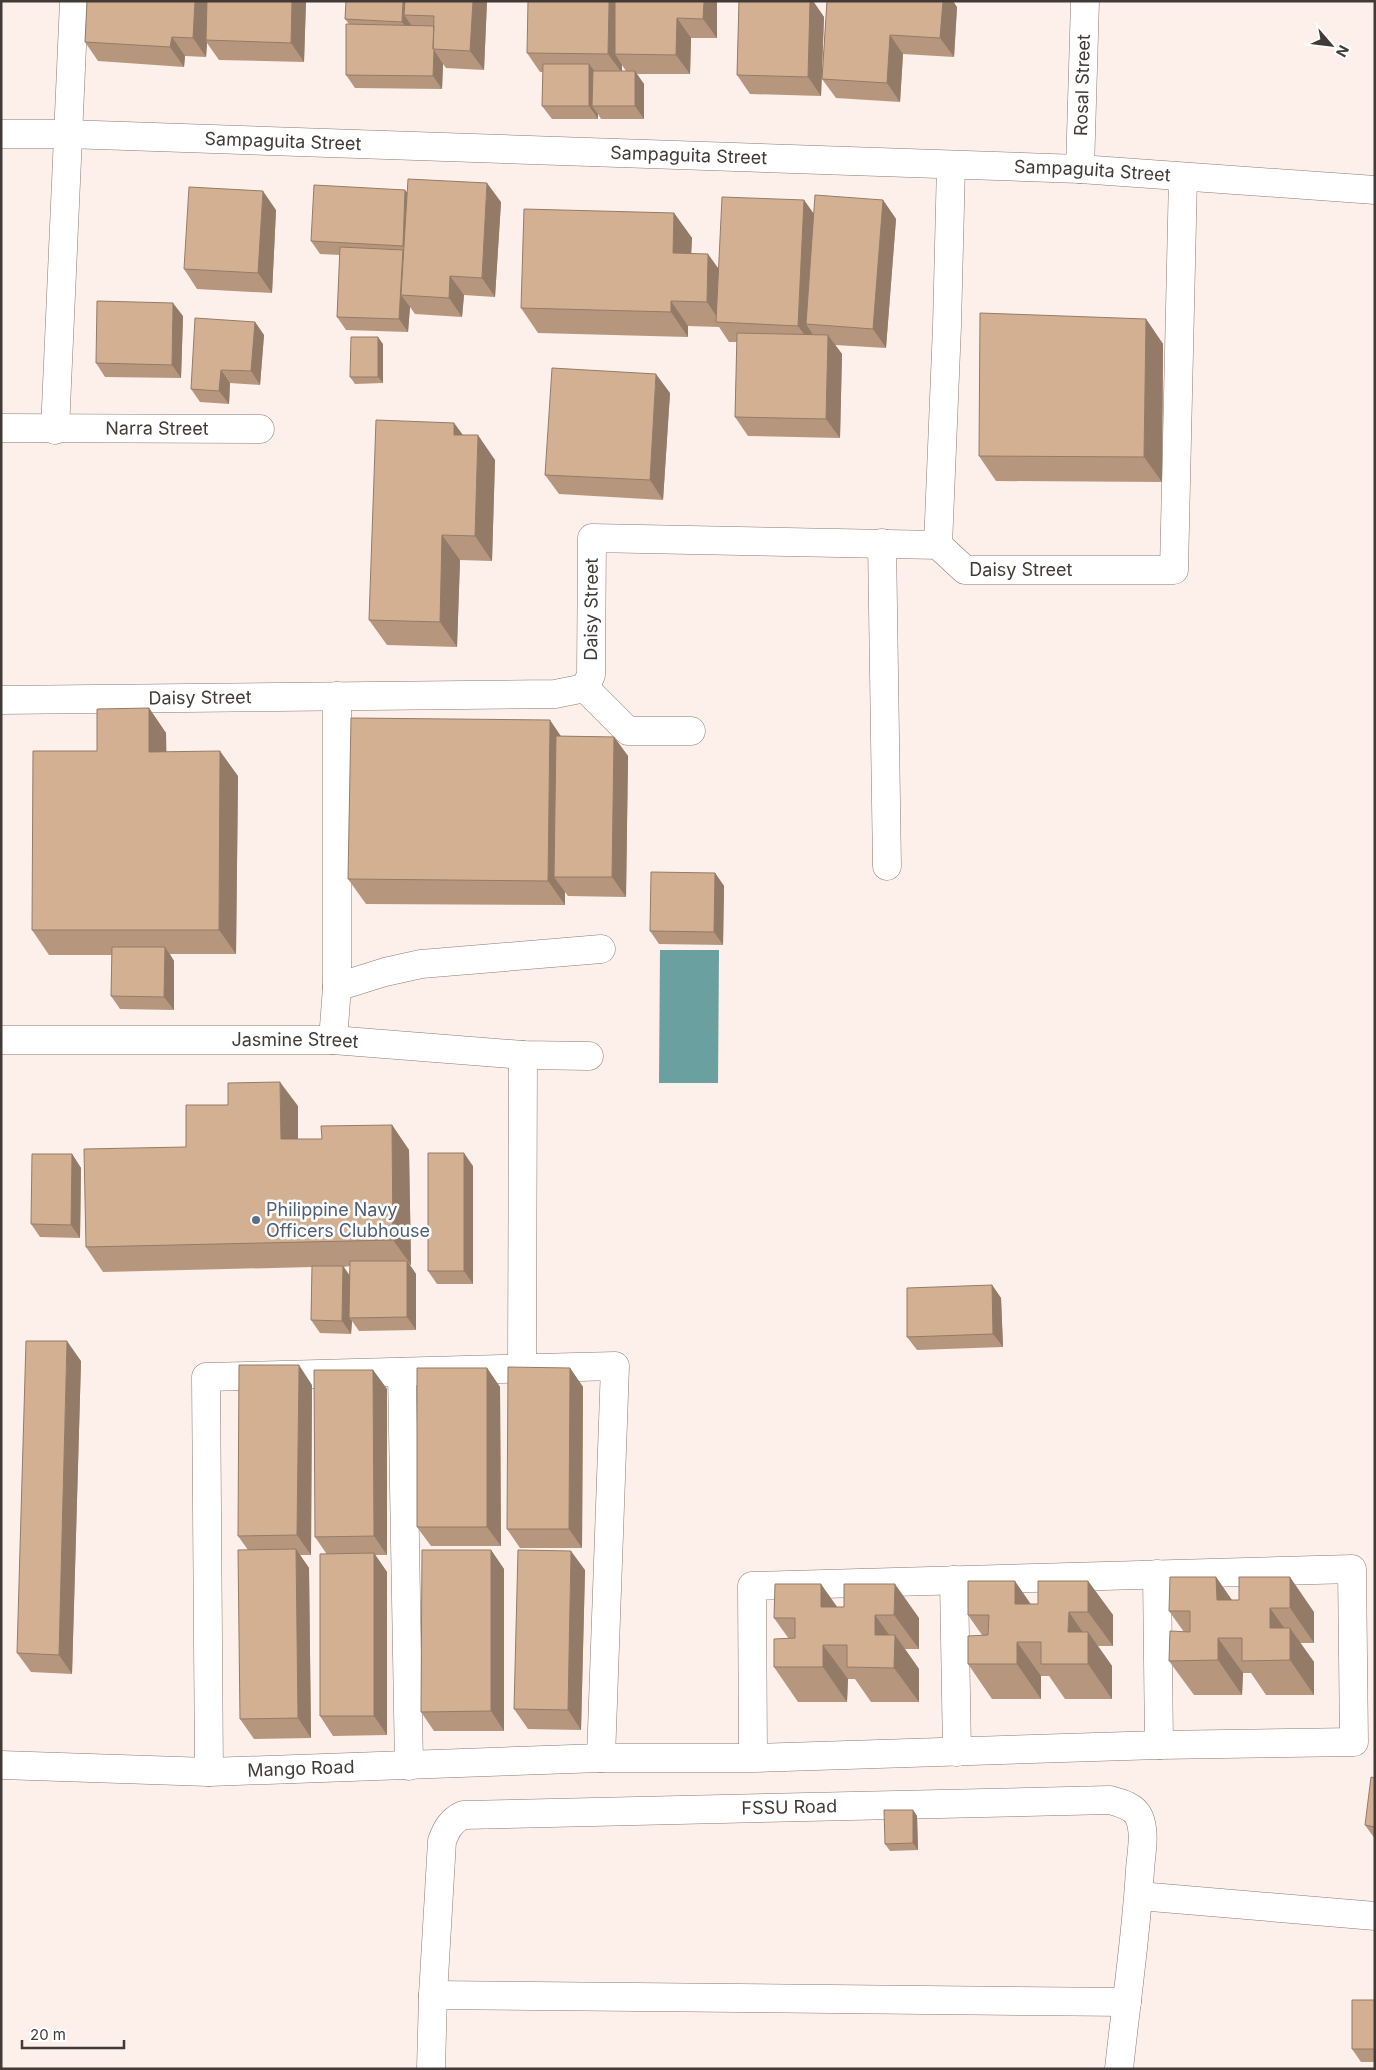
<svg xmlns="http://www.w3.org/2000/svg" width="1376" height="2070" viewBox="0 0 1376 2070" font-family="Inter,sans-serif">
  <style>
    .water { fill: #6aa0a0 }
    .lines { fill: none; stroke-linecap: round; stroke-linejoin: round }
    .minor-casing { stroke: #8a7b74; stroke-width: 29 }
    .minor { stroke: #fff; stroke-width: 28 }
    .wall { fill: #b6977e; fill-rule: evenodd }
    .shaded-wall { fill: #947b67 }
    .building { fill: #d4b093; stroke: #947b67 }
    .service-dot { fill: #5c6f8a; stroke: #fff; stroke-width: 2 }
    .labels { text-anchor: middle; stroke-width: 5; stroke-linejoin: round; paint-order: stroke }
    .street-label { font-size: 18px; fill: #413a37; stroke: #fff }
    .service-label { font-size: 18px; fill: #4e5e75; stroke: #fff; text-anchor: start }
  </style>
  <rect width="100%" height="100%" fill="#fdefe9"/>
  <!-- water -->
  <path class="water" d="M660 950H719L718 1083H659Z"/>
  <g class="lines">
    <defs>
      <g id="minor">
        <path id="s1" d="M1 134H67L1080 169 1375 190"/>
        <path id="s2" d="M1080 169 1085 1"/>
        <path id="s3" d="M1 428 260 429"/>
        <path d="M55 430 74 1"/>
        <path d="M882 543 887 866"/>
        <path d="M938 545 947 326 951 165"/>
        <path id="s4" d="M585 688 591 675 592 538 938 545 965 570H1174L1183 177"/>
        <path d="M585 688 628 731H691"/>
        <path id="s5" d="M1 700 555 694 585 688"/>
        <path d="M337 987 385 972 421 964 601 949"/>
        <path id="s6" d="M1 1040H333L523 1055 589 1056"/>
        <path d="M333 1040 337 987V696"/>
        <path d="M522 1370 523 1055"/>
        <path d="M402 1372 409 1766"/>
        <path d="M1157 1574 1159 1745"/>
        <path d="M954 1580 957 1752"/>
        <path id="s7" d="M1 1765 209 1772 601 1758H753L1159 1745 1354 1742 1352 1569 752 1586 753 1758"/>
        <path d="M209 1772 206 1377 615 1366 601 1758"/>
        <path d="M1139 1896 1375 1916"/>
        <path d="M433 1995 1127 2002"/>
        <path id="s8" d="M431 2069 433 1995 442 1841C447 1828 451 1821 463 1815L1110 1800C1121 1803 1134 1806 1139 1817 1146 1833 1141 1854 1140 1870 1136 1937 1126 2003 1119 2069"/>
      </g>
    </defs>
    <!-- minor casing -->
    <use href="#minor" class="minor-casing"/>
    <!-- minor -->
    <use href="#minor" class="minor"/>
  </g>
  <!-- wall -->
  <path class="wall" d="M87 1H306L304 62 219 60 207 43 206 57 185 56 184 67 98 61 85 42Z
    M346 1H487L484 70 446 68 443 64 442 89 355 88 346 75 349 24 345 19Z
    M717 1V38H691L690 74H636L644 84V119H601L598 114V119H552L542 106 543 72H540L527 53ZM622 65 626 71H622Z
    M739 1H813L824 17 821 96 750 94 737 75Z
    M827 1 957 7 954 57 903 54 900 102 836 98 822 79Z
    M407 192 501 202 495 297 464 295 462 317 415 314 410 307 408 332 346 330 337 317 340 255 320 254 311 241Z
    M804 200 814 214 883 200 896 219 886 348 835 345 842 354 840 438 748 436 735 417 737 342H729L719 327 688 326V337L538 333 521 308 674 213 692 238 691 254 718 268Z
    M276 210 272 293 197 289 184 269Z
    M183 316 181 378 105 377 96 363Z
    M1146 319 1163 344 1162 482 996 481 979 456Z
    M255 322 264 335 260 385 230 383 229 404 200 402 191 389Z
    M383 344V383L355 384 350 377Z
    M670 393 663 500 559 494 545 475Z
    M454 423 463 435 495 460 492 561 460 560 457 647 387 645 369 620Z
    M149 708 166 733V752L238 776 236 954H170L174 961V1010L120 1009 111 996 112 955H49L32 930 97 751Z
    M561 736 614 737 628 756 626 897 568 896 565 892V905L366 904 348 879Z
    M715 873 724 886 723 945 659 944 650 931Z
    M298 1106V1139H322L392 1125 409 1150 411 1265H410L416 1274V1330L359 1331 352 1321 351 1334 320 1333 311 1320 312 1267 103 1272 86 1247 186 1147ZM350 1266 349 1275 344 1267Z
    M72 1154 81 1168 80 1238 40 1237 31 1224Z
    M473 1166V1284H437L428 1271Z
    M992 1285 1001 1298 1003 1347 917 1350 907 1337Z
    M81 1361 72 1674 31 1672 17 1653Z
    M487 1368 500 1387 501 1546H431L417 1527Z
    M570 1368 583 1387 582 1548H520L507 1529Z
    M373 1370 387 1389V1555H375L387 1572V1735L333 1736 320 1716 326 1553 315 1537Z
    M312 1385 311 1555H300L309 1568 311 1738 254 1739 240 1719 248 1550 238 1536Z
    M491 1550 504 1569V1731H434L421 1712Z
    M585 1570 581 1730 528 1729 514 1709Z
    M1216 1577 1232 1600 1314 1612V1643H1300L1314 1662V1695H1266L1251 1673H1243L1242 1695H1194L1169 1661 1184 1632 1169 1611Z
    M1088 1581 1113 1615V1646H1098L1112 1666V1699H1065L1049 1676H1041V1699H992L968 1664 982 1635 968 1615 1031 1604H1038Z
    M837 1607 919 1618V1649H905L919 1669V1702H871L855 1679H848L847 1702H798L774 1667 789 1639 774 1618Z
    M1375 1778V1839L1365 1825Z
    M913 1810 917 1816 918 1850 890 1851 885 1844Z
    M1375 2000V2062H1361L1352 2049Z"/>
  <!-- shaded-wall -->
  <path class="shaded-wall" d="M195 1H210L206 40 207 43 206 57 193 38Z
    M292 1H306L304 62 291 43Z
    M403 1H413L404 15 412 26 411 35 402 22Z
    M473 1H487L484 70 470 51Z
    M609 1H623L615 54 622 65V73L608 54Z
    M704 1H717V38L703 19Z
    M810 1H813L824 17 821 96 808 77Z
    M943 1H953L957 7 954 57 940 38Z
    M677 18 691 38 690 74 676 55Z
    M890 35 903 54 900 102 887 83Z
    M172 37 185 56 184 67 170 47Z
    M434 50 443 64 442 89 433 76Z
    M589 64 599 77 592 106 598 114V119L589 106Z
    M635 71 644 84V119L635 106Z
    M487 183 501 202 495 297 482 278Z
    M405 190 415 203 412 259 403 246Z
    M263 191 276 210 272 293 258 273Z
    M804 200 818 220 806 324 812 333V345L798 326Z
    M883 200 896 219 886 348 873 329Z
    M674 213 692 238 690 278 673 253Z
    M403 250 412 263 401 295 410 307 408 332 399 319Z
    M708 254 726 279 721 323 707 302Z
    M450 276 464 295 462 317 449 298Z
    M671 301 688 326V337L671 312Z
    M173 303 183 316 181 378 172 365Z
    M1146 319 1163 344 1162 482 1144 457Z
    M255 322 264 335 260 385 251 371Z
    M828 335 842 354 840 438 826 419Z
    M378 337 383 344V383L378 377Z
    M221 370 230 383 229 404 219 391Z
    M656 374 670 393 663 500 650 480Z
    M454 423 472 448 454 435Z
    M478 435 495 460 492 561 475 536Z
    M442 535 460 560 457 647 440 622Z
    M149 708 166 733 167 776 149 752Z
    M550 720 567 745 554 877 565 892V905L548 881Z
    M614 737 628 756 626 897 612 877Z
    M220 751 238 776 236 954 219 930Z
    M715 873 724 886 723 945 714 932Z
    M165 947 174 961V1010L164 997Z
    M280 1082 298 1106V1164L281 1139Z
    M392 1125 409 1150 411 1265 393 1240Z
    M464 1153 473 1166V1284L464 1271Z
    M72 1154 81 1168 80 1238 71 1225Z
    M407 1261 416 1274V1330L407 1317Z
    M343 1266 352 1279 349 1318 352 1321 351 1334 342 1321Z
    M992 1285 1001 1298 1003 1347 993 1334Z
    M67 1341 81 1361 72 1674 59 1655Z
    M299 1365 312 1385 311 1555 297 1535Z
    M487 1368 500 1387 501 1546 487 1527Z
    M570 1368 583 1387 582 1548 569 1529Z
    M373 1370 387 1389V1555L374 1536Z
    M296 1549 309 1568 311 1738 298 1718Z
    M491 1550 504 1569V1731L491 1711Z
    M571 1551 585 1570 581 1730 568 1710Z
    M374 1553 387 1572V1735L374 1716Z
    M1216 1577 1240 1612 1217 1600Z
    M1290 1577 1314 1612V1643L1290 1608Z
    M1015 1581 1039 1616 1015 1604Z
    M1088 1581 1113 1615V1646L1088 1612Z
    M821 1584 845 1618 821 1607Z
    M895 1584 919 1618V1649L894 1615Z
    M1270 1608 1290 1636V1628L1314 1662V1695L1290 1660 1270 1628Z
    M1069 1612 1088 1640V1632L1112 1666V1699L1088 1664 1068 1632Z
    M875 1615 895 1643V1635L919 1669V1702L894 1668 875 1635Z
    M1218 1638 1243 1673 1242 1695 1218 1660Z
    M1017 1642 1041 1676V1699L1017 1664Z
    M823 1645 848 1679 847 1702 823 1667Z
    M913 1810 917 1816 918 1850 913 1843Z"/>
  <!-- building -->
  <path class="building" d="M87 1H195L193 38 172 37 170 47 85 42Z
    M207 1H292L291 43 206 40Z
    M346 1H403L402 22 345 19Z
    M405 1H473L470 51 433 49 434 16 404 15Z
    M528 1H609L608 54 527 53Z
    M615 1H704L703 19 677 18 676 55 615 54Z
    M739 1H810L808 77 737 75Z
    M827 1H943L940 38 890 35 887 83 822 79Z
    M346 24 434 26 433 49 434 50 433 76 346 75Z
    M543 64H589V106H542Z
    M593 71H635V106H592Z
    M408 179 487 183 482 278 450 276 449 298 401 295Z
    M314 185 405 190 403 246 311 241Z
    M189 187 263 191 258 273 184 269Z
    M815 195 883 200 873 329 806 324Z
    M722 197 804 200 798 326 716 322Z
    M524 209 674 213 673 253 708 254 707 302 671 301V312L521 308Z
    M340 247 403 250 399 319 337 317Z
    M97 301 173 303 172 365 96 363Z
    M980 313 1146 319 1144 457 979 456Z
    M195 318 255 322 251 371 221 370 219 391 191 389Z
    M737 333 828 335 826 419 735 417Z
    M351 337H378V377H350Z
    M552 368 656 374 650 480 545 475Z
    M376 420 454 423V435H478L475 536 442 535 440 622 369 620Z
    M149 708V752L220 751 219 930H32L33 751H97V709Z
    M351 718 550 720 548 881 348 879Z
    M556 736 614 737 612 877H554Z
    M651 872 715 873 714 932 650 931Z
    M112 947H165L164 997 111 996Z
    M280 1082 281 1139H322L321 1126 392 1125 393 1240 86 1247 84 1149 186 1147V1105H228V1083Z
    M428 1153H464V1271H428Z
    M32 1154H72L71 1225 31 1224Z
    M350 1261H407V1317L349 1318Z
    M312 1266H343L342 1321 311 1320Z
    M992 1285 993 1334 907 1337V1288Z
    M26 1341H67L59 1655 17 1653Z
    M239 1365H299L297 1535 238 1536Z
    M508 1367 570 1368 569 1529H507Z
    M417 1368H487V1527H417Z
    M314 1370H373L374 1536 315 1537Z
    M296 1549 298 1718 240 1719 238 1550Z
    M422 1550H491V1711L421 1712Z
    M518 1550 571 1551 568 1710 514 1709Z
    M374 1553V1716H320V1554Z
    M1170 1577H1216L1217 1600H1239V1577H1290V1608H1270V1628H1290V1660L1242 1661V1638H1218V1660L1169 1661 1170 1631 1190 1632V1611H1169Z
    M968 1581H1015V1604H1038V1581H1088V1612H1069L1068 1632H1088V1664H1041V1642H1017V1664H968V1636L988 1635 989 1615H968Z
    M775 1584H821V1607H844V1584H895L894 1615H875V1635H895L894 1668 847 1667V1645H823V1667H774V1639L795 1638V1618H774Z
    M1371 1777 1375 1778V1827L1365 1825Z
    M884 1810H913V1843L885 1844Z
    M1352 2000H1375V2049H1352Z"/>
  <!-- markers -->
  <circle class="service-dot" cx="256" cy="1220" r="5"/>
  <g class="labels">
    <!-- street labels -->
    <g class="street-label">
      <text dy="6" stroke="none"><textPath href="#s2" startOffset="84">Rosal Street</textPath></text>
      <text dy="6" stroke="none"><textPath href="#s1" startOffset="282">Sampaguita Street</textPath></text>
      <text dy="6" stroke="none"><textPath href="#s1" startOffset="688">Sampaguita Street</textPath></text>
      <text dy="6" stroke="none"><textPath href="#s1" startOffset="1092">Sampaguita Street</textPath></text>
      <text dy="6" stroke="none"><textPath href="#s3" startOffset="156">Narra Street</textPath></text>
      <text dy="6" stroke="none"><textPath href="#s4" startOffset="590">Daisy Street</textPath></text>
      <text dy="6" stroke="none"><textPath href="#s4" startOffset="80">Daisy Street</textPath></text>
      <text dy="6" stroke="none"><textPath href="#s5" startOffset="199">Daisy Street</textPath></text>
      <text dy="6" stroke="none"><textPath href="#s6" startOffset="294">Jasmine Street</textPath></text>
      <text dy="6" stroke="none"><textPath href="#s7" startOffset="300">Mango Road</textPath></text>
      <text dy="6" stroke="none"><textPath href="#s8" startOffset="589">FSSU Road</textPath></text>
    </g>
    <!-- service labels -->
    <g class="service-label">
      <text x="266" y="1216">Philippine Navy<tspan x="266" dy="21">Officers Clubhouse</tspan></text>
    </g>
  </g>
  <!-- border -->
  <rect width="1376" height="2070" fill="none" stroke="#413a37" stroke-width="5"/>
  <!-- north arrow -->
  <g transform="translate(1331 45) rotate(118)" stroke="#ffffff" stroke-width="4" paint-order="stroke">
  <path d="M0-4L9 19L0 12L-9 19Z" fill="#413a37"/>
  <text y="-8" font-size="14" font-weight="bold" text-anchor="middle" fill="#413a37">N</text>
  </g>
  <!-- scale -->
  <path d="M22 2040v8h102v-8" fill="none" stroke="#413a37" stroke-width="2.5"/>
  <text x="30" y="2040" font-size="15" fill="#413a37" stroke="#ffffff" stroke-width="4" paint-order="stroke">20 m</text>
</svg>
